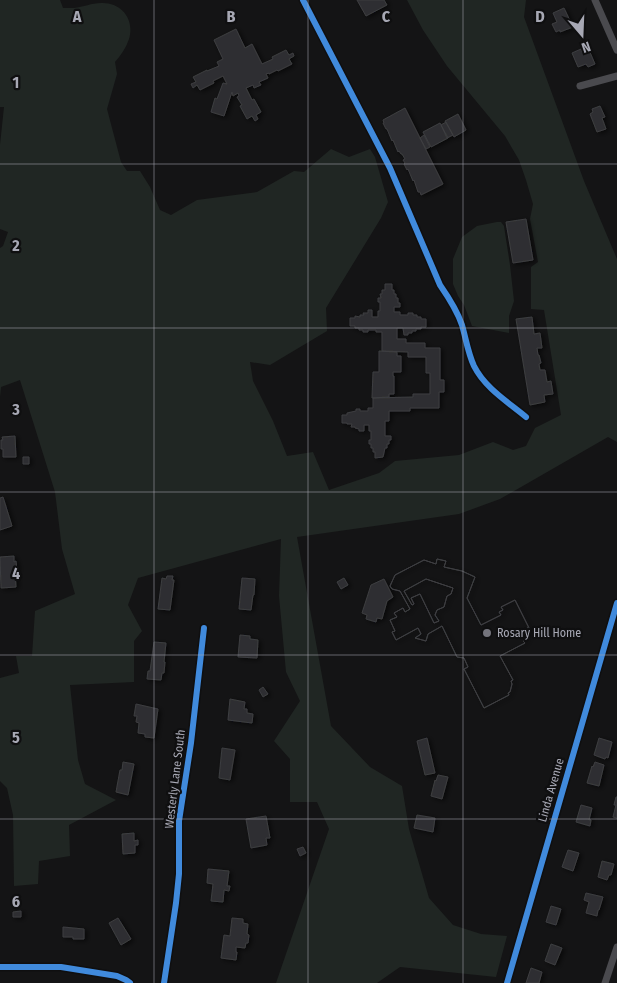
<svg xmlns="http://www.w3.org/2000/svg" width="617" height="983" viewBox="0 0 617 983" font-family="'Fira Sans Condensed',sans-serif">
  <style>
    .green { fill: #202623 }
    .building { fill: #2f2f30; stroke: #3d3e41; fill-rule: evenodd; filter: url(#shadow) }
    .lines { fill: none; stroke-linecap: round; stroke-linejoin: round }
    .minor { stroke: #4a4a4e; stroke-width: 7 }
    .cycleway-casing { stroke: #0f0f10; stroke-width: 9 }
    .cycleway { stroke: #408adc; stroke-width: 6 }
    .grid { fill: none; stroke: #a7a8b4; stroke-width: 1; stroke-opacity: 0.55 }
    .poi-dot { fill: #74747c; stroke: #0f0f10; stroke-width: 2 }
    .labels { text-anchor: middle; stroke-width: 4.5; stroke-linejoin: round; paint-order: stroke }
    .poi-label { font-size: 12px; fill: #a7a8b4; stroke: #0f0f10; text-anchor: start }
    .street-label { font-size: 12px; fill: #a7a8b4; stroke: #0f0f10 }
    .grid-label { font-size: 16px; text-anchor: middle; font-weight: bold; fill: #a7a8b4; stroke: #0f0f10; stroke-width: 4.5; stroke-linejoin: round; paint-order: stroke }
  </style>
  <defs>
    <filter id="shadow"><feDropShadow dx="2.5" dy="1.5" stdDeviation="2.5" flood-color="#0009"/></filter>
  </defs>
  <rect width="100%" height="100%" fill="#141415"/>
  <!-- green -->
  <path class="green" d="M0 0H60L63 8C67 8 71 8 74 8 83 7 92 3 101 3 121 2 135 19 129 39 126 48 121 55 115 62L117 74 107 109 121 162 127 171H140L150 187 160 210 171 215 197 200 257 192 294 171 304 172 331 149 349 157 370 149 375 157 388 202 381 218 326 308 327 331 270 365 250 362 253 381 273 421 287 456 313 452 329 490 379 473 395 461 459 455 493 442 513 450 526 446 535 428 561 415 544 310 531 309V267L538 262 530 219 533 204 526 180 519 160 505 136 447 66 423 30 407 0H526L524 17 584 181 617 259V442L608 437 500 499 459 514 297 537 331 726 370 767 402 786 409 829 429 898 453 925 481 934 507 936 496 977 400 967 377 983H276L329 829 317 802H290V759L274 741 300 701 286 672 279 596 281 539 138 578 128 605 142 631 134 641V682L70 685 78 760 85 784 116 800 69 825 70 856 39 861 38 884 14 886 13 815 7 788 0 781V678L19 673 16 656H32L35 611 75 594 62 549 55 492 20 380 1 387 0 397V248L3 246 8 232 0 229V145L4 107H0Z
    M497 222H501L504 226 510 265 514 301 509 316V333L472 326 464 305 458 296 453 284V259L462 237 477 226Z"/>
  <!-- building -->
  <path class="building" d="M357 0H384L387 5 366 16Z
    M564 8 573 27 560 32V30L556 32 552 24 557 22 553 13Z
    M236 29 245 48 252 44 262 64 273 59 272 57 286 50 289 55 293 53 294 56 289 59 292 64 278 71 277 70 269 74V73L266 74 268 78 259 82 261 85 254 88 253 85 246 88 252 100 254 99 261 112 256 115 258 119 255 121 252 116 247 119 240 106 242 105 237 97 239 96 238 93 233 96 232 92 224 116 211 112 215 98 217 99 223 83 227 84 223 76 213 81 214 83 200 90 197 85 193 88 191 84 196 82 193 77 207 70V71L219 66 217 62 223 59 214 40Z
    M581 49 582 52 589 50 595 64 588 67 586 64 578 67 572 53Z
    M600 106 605 117 602 118 606 129 597 132 590 114 593 112 592 109Z
    M405 108 443 184 421 195 420 192H418L414 180 413 181 408 169 407 170 404 164 405 163 403 160 405 159 402 154H401L399 151 398 152 393 140 392 141 387 129H386L383 123H384L383 120Z
    M458 114 466 130 454 137 445 121Z
    M446 122 453 135 447 138 441 125Z
    M440 123 448 138 431 147 423 132Z
    M424 135 430 147 426 149 420 138Z
    M526 219 533 260 513 263 506 222Z
    M385 284H392V290H394V294H396V298H398V303H400V307H394V312H400V315H408V313H413V315H417V317H421V319H426V327H421V329H416V331H412V333H408V335H404L403 328H397V339H406V343H425V348H440V380H444V392H439V408H410V411H389V421H385V436H391V440H389V444H387V448H385L383 457 375 458V452H373V448H371V444H369V440H371V431H369V425H364V431H359V429L355 428V427H351L352 424H347V423H342V415H347V413L356 411V409H360V411H368V408H373V398L413 397V394H430V373H426V357H408V352L382 351V332H376V330H368V332H363V330H359V328H355V326H350V318H355V316L360 317V315H364L363 313H368V310H372V317H378V311H380V302H378V298H381L380 294H382V290H385Z
    M532 317 534 334 540 333 542 348H537L538 355H539L541 363 539 364 540 370H545L547 382 551 381 553 394 544 395 545 402 530 405 516 319Z
    M379 351 397 352V356H401V372H393V376H394V394H389V397L372 398 373 372H379Z
    M15 436 16 457H3V449H1V440H3L2 437Z
    M23 457H29V464H23Z
    M3 497 12 526 0 530V498Z
    M14 556V562L16 561 17 570H15L16 587 1 588 0 557Z
    M437 559 446 561 444 567 462 571 475 577 467 598 481 625 501 615 499 612 503 610 501 607 515 600 529 628H527L529 631 526 640 523 641 525 643 500 656 513 680 511 681 512 684 510 692 508 693 509 695 484 708 464 669 468 667 464 658 457 657 442 626 428 634 426 641 415 638 421 634 418 628 396 640 392 632 395 631 390 620 397 617 394 613 403 608 405 612 410 609 400 591 392 589 390 586 395 575 424 560 436 564ZM426 579 453 588 451 594 447 596 444 607 437 610 435 615 439 621 434 623 420 594 411 598 414 604 412 605 404 591Z
    M437 559 446 561 444 567 462 571 475 577 467 598 481 625 501 615 499 612 503 610 501 607 515 600 529 628H527L529 631 526 640 523 641 525 643 500 656 513 680 511 681 512 684 510 692 508 693 509 695 484 708 464 669 468 667 464 658 457 657 442 626 428 634 426 641 415 638 421 634 418 628 396 640 392 632 395 631 390 620 397 617 394 613 403 608 405 612 410 609 400 591 392 589 390 586 395 575 424 560 436 564ZM426 579 453 588 451 594 447 596 444 607 437 610 435 615 439 621 434 623 420 594 411 598 414 604 412 605 404 591Z
    M167 576H173L172 580H174L170 610 158 609 162 578 166 579Z
    M242 578 255 579 254 595H253L251 610 239 609Z
    M344 578 348 585 341 589 337 582Z
    M384 579 393 597 387 601 382 619 377 618 376 622 366 619 367 615 362 613 371 585Z
    M240 635 250 636V639L258 640 257 658 238 657Z
    M154 642 166 643 164 662H165L164 673H162L161 680 147 679 148 671H150Z
    M263 687 268 694 263 697 259 690Z
    M230 699 245 702 244 709H247V713L253 714 252 723 228 720Z
    M136 704 158 709 154 738 145 737V734L138 733 139 723 136 722 137 716H134Z
    M427 738 435 773 425 775 417 741Z
    M599 738 612 742 608 758 606 757 605 759 594 755Z
    M222 748 235 750 230 780 219 778Z
    M123 762 134 764 128 795 116 792 120 770H122Z
    M595 762 604 765 599 786 587 783 592 766 593 767Z
    M438 775 448 777 442 799 431 796 435 780 436 781Z
    M616 797H617V818L613 817 616 805H614Z
    M581 805 592 808 589 820H591L590 826 576 822Z
    M417 815 435 818 433 832 414 828Z
    M266 816 270 838H266L267 845 251 848 246 819Z
    M134 833V841L138 840V845H135V853L123 854 122 834Z
    M303 847 306 853 300 856 297 849Z
    M568 850 579 853 573 871 562 867Z
    M602 861 614 864 611 875H609L607 880 598 877Z
    M208 869 229 871 227 886H230L229 891 224 890 223 902 211 901 213 884 207 883Z
    M586 893 603 897 599 910H598L597 916 586 913 589 902 584 900Z
    M551 906 561 909 556 925 546 922Z
    M21 911V917H13V912Z
    M118 918 131 939 121 945 109 923Z
    M232 918 243 919V923L248 924 247 934 249 935 248 943H246L245 948 236 947V952H237L236 960 221 958 224 935 230 936Z
    M63 927 84 929V939H73V937H63Z
    M551 944 562 948 555 965 545 961Z
    M531 968 542 972 539 983H526Z"/>
  <g class="lines">
    <!-- minor -->
    <path class="minor" d="M303 0 390 168 440 285C449 298 457 310 462 325 466 339 468 353 474 366 485 388 508 402 526 417
      M595 0 617 50
      M580 86 617 76
      M0 967H61L117 976 126 980 130 983
      M164 983 176 903 179 874V821L191 743 204 628
      M507 983 617 603
      M605 983 617 947"/>
    <defs>
      <path id="cycleway" d="M303 0 390 168 440 285C449 298 457 310 462 325 466 339 468 353 474 366 485 388 508 402 526 417
        M0 967H61L117 976 126 980 130 983
        M164 983 176 903 179 874V821L191 743 204 628
        M507 983 617 603"/>
    </defs>
    <!-- cycleway casing -->
    <use href="#cycleway" class="cycleway-casing"/>
    <!-- cycleway -->
    <use href="#cycleway" class="cycleway"/>
  </g>
  <!-- grid -->
  <path class="grid" d="M154 0V983M308 0V983M463 0V983M0 164H617M0 328H617M0 492H617M0 655H617M0 819H617"/>
  <!-- markers -->
  <circle class="poi-dot" cx="487" cy="633" r="5"/>
  <g class="labels">
    <!-- poi labels -->
    <g class="poi-label">
      <text x="497" y="637">Rosary Hill Home</text>
    </g>
    <!-- street labels -->
    <g class="street-label">
      <text transform="translate(175 779) rotate(-83)" y="4">Westerly Lane South</text>
      <text transform="translate(551 790) rotate(-74)" y="4">Linda Avenue</text>
    </g>
  </g>
  <g class="grid-label">
    <text x="77" y="22">A</text>
    <text x="231" y="22">B</text>
    <text x="386" y="22">C</text>
    <text x="540" y="22">D</text>
    <text x="16" y="88">1</text>
    <text x="16" y="251">2</text>
    <text x="16" y="415">3</text>
    <text x="16" y="579">4</text>
    <text x="16" y="743">5</text>
    <text x="16" y="907">6</text>
  </g>
  <!-- north arrow -->
  <g transform="translate(582 35) rotate(161)" stroke="#0f0f10" stroke-width="4" paint-order="stroke">
  <path d="M0-4L9 19L0 12L-9 19Z" fill="#a7a8b4"/>
  <text y="-8" font-size="14" font-weight="bold" text-anchor="middle" fill="#a7a8b4">N</text>
  </g>
</svg>
